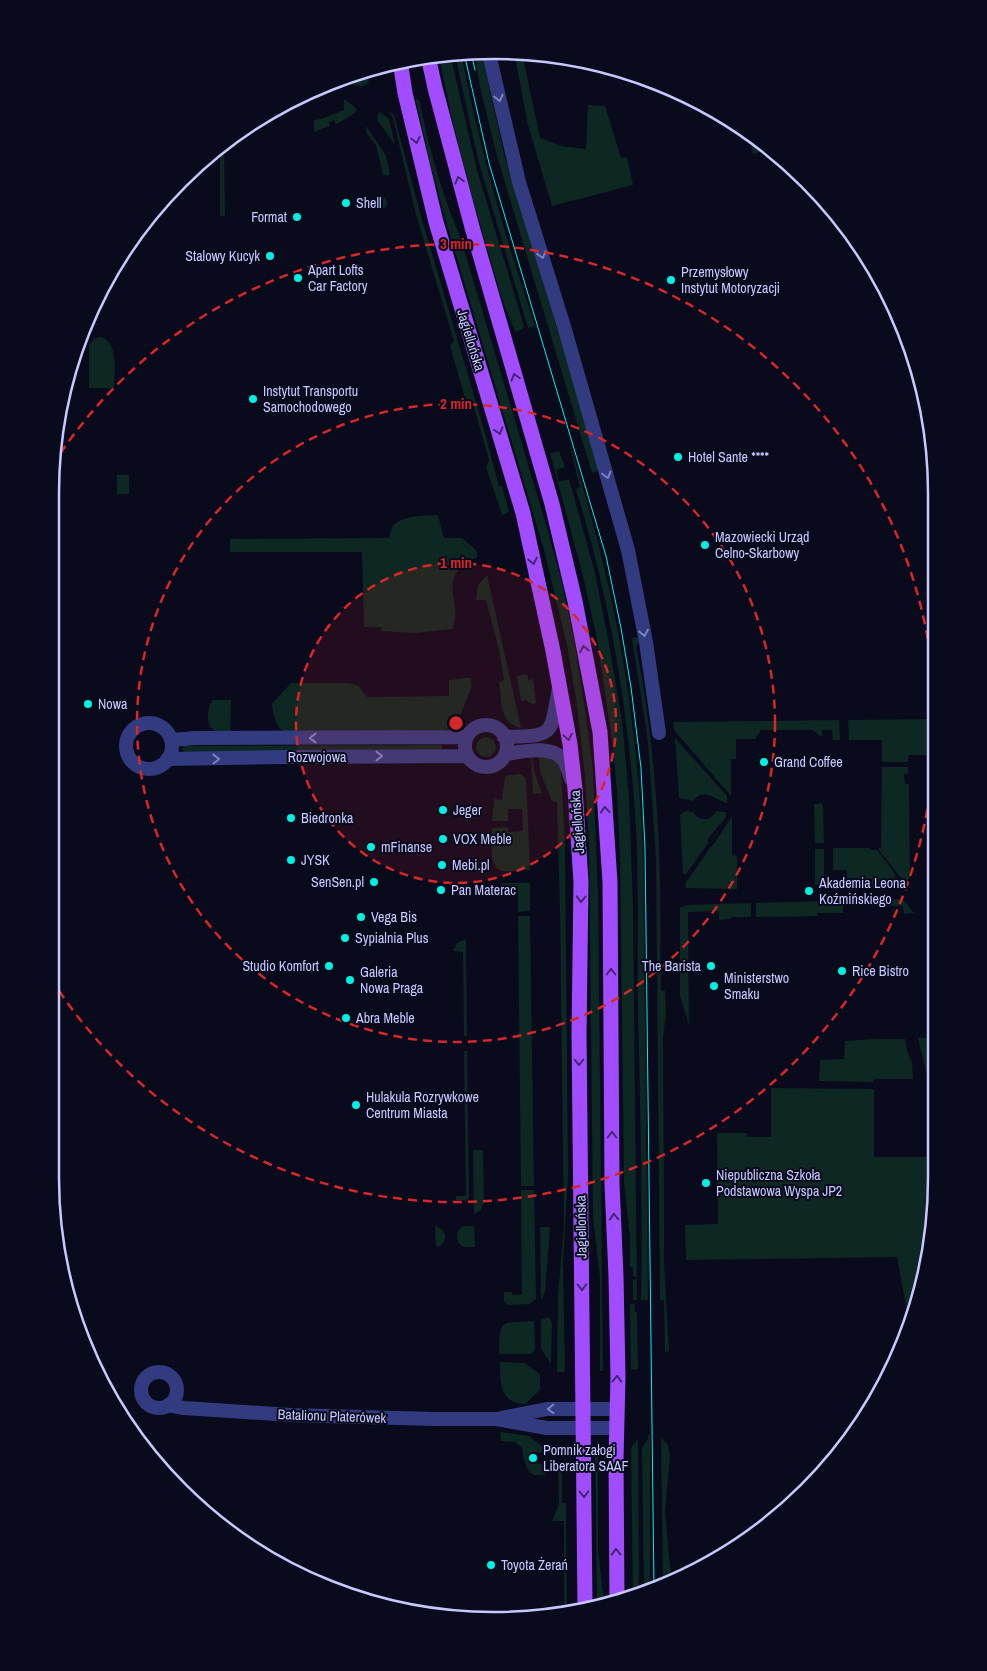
<svg xmlns="http://www.w3.org/2000/svg" width="987" height="1671" viewBox="0 0 987 1671" font-family="'Archivo Narrow',sans-serif">
  <style>
    .green { fill: #0d2722 }
    .lines { fill: none; stroke-linecap: round; stroke-linejoin: round }
    .minor { stroke: #323b7f; stroke-width: 14 }
    .major { stroke: #a14dff; stroke-width: 15 }
    .tram { stroke: #00f1e4; stroke-width: 1 }
    .oneway { stroke: #7c82bf }
    .oneway2 { stroke: #462577 }
    .ring { fill: none; stroke: #d62828; stroke-width: 2.5; stroke-dasharray: 9 6 }
    .poi-dot { fill: #00f1e4; stroke: #0a0a1d; stroke-width: 2 }
    .labels { text-anchor: middle; stroke-width: 4; stroke-linejoin: round; paint-order: stroke }
    .poi-label { font-size: 14px; fill: #c6c8ff; stroke: #0a0a1d; text-anchor: start }
    .street-label { font-size: 14px; fill: #c6c8ff; stroke: #0a0a1d }
    .rim { fill: none; stroke: #c6c8ff; stroke-width: 2.5 }
    .centre { fill: #d62828; stroke: #0a0a1d; stroke-width: 2.5 }
    .ring-label { font-size: 15px; text-anchor: middle; font-weight: bold; fill: #d62828; stroke: #0a0a1d; stroke-width: 4; stroke-linejoin: round; paint-order: stroke }
  </style>
  <rect width="100%" height="100%" fill="#0a0a1d"/>
  <!-- green -->
  <path class="green" d="M481 51 504 154 600 470 592 473 497 156 480 87 474 52Z
    M514 52 522 53 540 138 561 146 586 149 588 105 605 106 621 158 627 157 633 185 552 206 528 125Z
    M461 53C479 146 505 237 535 326L528 328 481 170 473 137 455 54Z
    M450 54 477 170 524 326 523 329 516 332C502 306 496 276 487 248 468 185 451 121 439 55Z
    M365 71 369 83 362 86 350 85 348 76Z
    M344 99 356 108V112L342 121 336 124 334 120 329 122 330 126 314 132V120L321 119 344 110Z
    M416 99 419 100C429 147 441 192 460 236L547 528 562 583 575 645 586 716 593 771 598 895 603 1371H600V1277L593 1218 589 846 585 777 577 705 567 645 544 550 445 218 429 159 417 104 415 102Z
    M388 111 394 115 422 220 483 426 499 486H502L509 512 502 515 486 467 489 460 473 404 466 401 450 346 454 341 415 211 393 118Z
    M380 112 389 119 395 145 378 121 377 115Z
    M366 127H367L386 156 390 174 387 176 383 174 376 145 367 134Z
    M748 131 770 149 753 154Z
    M222 146H224L225 216H220V147Z
    M377 195 385 198 388 204 385 208 367 210 364 199 377 201Z
    M102 337C119 345 114 372 114 388H89V345L95 338Z
    M570 447H571C586 497 600 547 611 598 629 681 639 765 643 851L648 1300H641C643 1203 640 1105 638 1008 637 948 639 888 636 828 629 712 610 599 576 489L580 487Z
    M559 451 565 467 556 470 559 482 569 479 595 573 609 644 622 721 629 798 633 904 637 1300H633V1280L636 1279V1277L633 1276V1267H630V1238L624 1182 620 858 617 791 613 747 597 639 583 576 550 453Z
    M117 475H129V494H117Z
    M438 515 444 538H462L476 550 478 557C432 578 465 600 452 629L415 633 382 631 381 627H364L362 552H230V539L389 538C390 533 391 527 395 524 405 515 425 516 438 515Z
    M487 575 521 728C499 724 502 700 499 682L504 680 499 650 486 600H476L478 585Z
    M641 637V640L636 646C649 712 656 779 659 846 661 894 660 942 661 990L665 991 666 1011 663 1039 664 1189V1261L669 1351 665 1352 664 1300H660L656 858 648 741 632 638Z
    M525 674 528 676V680L533 679 536 703 532 704 526 700 521 701 517 676Z
    M466 678H471V686H472L457 724 446 730 285 733C276 726 273 716 272 704L291 683H346C361 685 359 687 367 697L449 696V680Z
    M212 700H231L230 733C226 733 222 733 218 732 204 728 207 710 212 700Z
    M936 719V755H909L908 762H882V740H849L848 720Z
    M839 720 840 740H833L832 730H822V736H820L813 730H761L755 739H736V759H731V796L674 730 673 722Z
    M476 747a10 10 0 1 1 20 0a10 10 0 1 1-20 0Z
    M675 738 727 796V803C714 799 704 787 693 801L679 798Z
    M442 745V749L184 752 182 749 184 746Z
    M546 756 556 762 561 771 565 841 568 1176 563 1262 565 1372H557L558 1294 564 1226 560 912 557 802 552 801 540 772 539 757Z
    M531 757H532L534 771 542 793 533 794Z
    M882 767H908V774H904L905 784H909L910 877 907 882H904L879 850V848H881Z
    M520 774 526 778 530 870C521 870 511 872 502 871 488 868 492 839 492 828L508 827V832L523 831 522 809H508V821H492L494 799 502 800 505 776Z
    M819 802 823 805 824 843H815L814 804H819Z
    M685 811 693 812C699 821 711 822 716 811L726 812V817L707 840 709 842 686 874H683L680 815Z
    M732 816V855L737 856V889L686 888 685 884 713 844H714Z
    M833 848H869L871 850H877L896 875 894 877H897L901 882H884L872 888V879H861V886H847V870H833Z
    M815 849H824V877L822 885H815Z
    M502 883H530V911L518 912V886H508L506 889H495Z
    M903 899 914 913 904 914 903 906H843V913H817V916L756 917V903Z
    M751 903V917H732L731 919 719 920V911L688 912 689 1025 680 996V907L688 905Z
    M518 916H530L534 1186H521Z
    M466 939 467 1036H464L463 952 453 951 457 943Z
    M918 1038H936V1079H928Z
    M875 1039H905L907 1050 912 1062 913 1079H874L873 1082 819 1081 820 1060 844 1059 845 1041Z
    M464 1051H467L469 1198 466 1200H456V1196H466Z
    M771 1088 874 1089V1157H936V1207L913 1320 910 1328 897 1257 686 1260 685 1225 718 1224 717 1133H747V1137H771Z
    M473 1150H483L484 1202 481 1210 474 1214Z
    M521 1190H534L536 1299 529 1304 508 1305 504 1301V1292H511L513 1295H522Z
    M435 1226C447 1229 449 1241 438 1247L436 1246Z
    M465 1226H474L475 1247H463L458 1242 457 1233 461 1227Z
    M540 1227H550L545 1292 541 1300Z
    M630 1304H635L634 1311 637 1312 638 1369 631 1370Z
    M548 1317 550 1318 552 1324 551 1364 541 1349V1320Z
    M534 1321 535 1350 531 1354H499C500 1316 500 1324 534 1321Z
    M500 1362 524 1363 540 1374V1390L525 1404C499 1403 500 1382 500 1362Z
    M500 1432 529 1436 545 1449 544 1453 532 1452 531 1463 545 1464V1475H534L529 1472 524 1460 522 1448 515 1442 501 1441Z
    M648 1435H650V1590L644 1593 642 1448 648 1439Z
    M661 1438 668 1445 670 1456 665 1511 671 1579 663 1583Z
    M638 1439 639 1596 633 1598 631 1451 632 1446Z
    M595 1444 598 1445V1550L604 1603 597 1604Z
    M558 1468H562V1503H566L567 1609H564V1521H552L559 1504Z"/>
  <g class="lines">
    <!-- minor -->
    <path class="minor" d="M488 50 519 182 563 323 628 550 646 642 659 733
      M126 746a23 23 0 1 1 46 0a23 23 0 1 1-46 0Z
      M465 746a21 21 0 1 1 42 0a21 21 0 1 1-42 0Z
      M504 737C555 736 550 736 559 688
      M171 740 195 738 467 737
      M505 754C522 752 552 744 563 760 567 765 569 773 571 779
      M167 759 288 757 467 756
      M141 1390a18 18 0 1 1 36 0a18 18 0 1 1-36 0Z
      M168 1405 184 1408 291 1415 434 1419H496L547 1428H616
      M501 1418 547 1409H617"/>
    <!-- major -->
    <path class="major" d="M428 56 435 88 472 227 552 504 575 601 600 732 610 882 612 1184 616 1276 618 1377 616 1459 617 1601
      M400 61 405 93 436 222 523 513 553 651 570 744 575 789 581 882 579 1034 585 1606"/>
    <!-- tram -->
    <path class="tram" d="M471 52 475 70
      M464 53 489 163 606 556 621 628 631 687 641 768 645 848 654 1588"/>
  </g>
  <!-- one-way arrows -->
  <defs><path id="oneway-chevron" d="M-2-3.5L2.5 0L-2 3.5" fill="none" stroke-width="1.6" stroke-linecap="round" stroke-linejoin="round" transform="scale(1.25)"/></defs>
  <g class="oneway">
    <use href="#oneway-chevron" transform="translate(499 98) rotate(77)"/>
    <use href="#oneway-chevron" transform="translate(542 255) rotate(73)"/>
    <use href="#oneway-chevron" transform="translate(607 475) rotate(75)"/>
    <use href="#oneway-chevron" transform="translate(644 633) rotate(79)"/>
    <use href="#oneway-chevron" transform="translate(313 738) rotate(-180)"/>
    <use href="#oneway-chevron" transform="translate(379 756)"/>
    <use href="#oneway-chevron" transform="translate(216 759) rotate(-1)"/>
    <use href="#oneway-chevron" transform="translate(551 1409) rotate(178)"/>
  </g>
  <g class="oneway2">
    <use href="#oneway-chevron" transform="translate(416 140) rotate(77)"/>
    <use href="#oneway-chevron" transform="translate(459 180) rotate(-105)"/>
    <use href="#oneway-chevron" transform="translate(515 377) rotate(-106)"/>
    <use href="#oneway-chevron" transform="translate(499 431) rotate(73)"/>
    <use href="#oneway-chevron" transform="translate(533 561) rotate(78)"/>
    <use href="#oneway-chevron" transform="translate(584 649) rotate(-101)"/>
    <use href="#oneway-chevron" transform="translate(568 737) rotate(80)"/>
    <use href="#oneway-chevron" transform="translate(605 810) rotate(-94)"/>
    <use href="#oneway-chevron" transform="translate(581 899) rotate(91)"/>
    <use href="#oneway-chevron" transform="translate(611 972) rotate(-90)"/>
    <use href="#oneway-chevron" transform="translate(579 1062) rotate(90)"/>
    <use href="#oneway-chevron" transform="translate(612 1135) rotate(-90)"/>
    <use href="#oneway-chevron" transform="translate(614 1217) rotate(-92)"/>
    <use href="#oneway-chevron" transform="translate(582 1287) rotate(89)"/>
    <use href="#oneway-chevron" transform="translate(617 1379) rotate(-89)"/>
    <use href="#oneway-chevron" transform="translate(584 1494) rotate(89)"/>
    <use href="#oneway-chevron" transform="translate(616 1552) rotate(-91)"/>
  </g>
  <!-- distance rings -->
  <circle cx="456" cy="723" r="160" fill="#d62828" fill-opacity=".12"/>
  <g class="ring">
    <circle cx="456" cy="723" r="160"/>
    <circle cx="456" cy="723" r="319"/>
    <path d="M52 466A479 479 0 1 1 52 980"/>
  </g>
  <!-- markers -->
  <g class="poi-dot">
    <circle cx="346" cy="203" r="5"/>
    <circle cx="297" cy="217" r="5"/>
    <circle cx="270" cy="256" r="5"/>
    <circle cx="298" cy="278" r="5"/>
    <circle cx="671" cy="280" r="5"/>
    <circle cx="253" cy="399" r="5"/>
    <circle cx="678" cy="457" r="5"/>
    <circle cx="705" cy="545" r="5"/>
    <circle cx="88" cy="704" r="5"/>
    <circle cx="764" cy="762" r="5"/>
    <circle cx="443" cy="810" r="5"/>
    <circle cx="291" cy="818" r="5"/>
    <circle cx="443" cy="839" r="5"/>
    <circle cx="371" cy="847" r="5"/>
    <circle cx="291" cy="860" r="5"/>
    <circle cx="442" cy="865" r="5"/>
    <circle cx="374" cy="882" r="5"/>
    <circle cx="441" cy="890" r="5"/>
    <circle cx="809" cy="891" r="5"/>
    <circle cx="361" cy="917" r="5"/>
    <circle cx="345" cy="938" r="5"/>
    <circle cx="329" cy="966" r="5"/>
    <circle cx="711" cy="966" r="5"/>
    <circle cx="842" cy="971" r="5"/>
    <circle cx="350" cy="980" r="5"/>
    <circle cx="714" cy="986" r="5"/>
    <circle cx="346" cy="1018" r="5"/>
    <circle cx="356" cy="1105" r="5"/>
    <circle cx="706" cy="1183" r="5"/>
    <circle cx="533" cy="1458" r="5"/>
    <circle cx="491" cy="1565" r="5"/>
  </g>
  <g class="labels">
    <!-- poi labels -->
    <g class="poi-label">
      <text x="356" y="208">Shell</text>
      <text x="287" y="222" text-anchor="end">Format</text>
      <text x="260" y="261" text-anchor="end">Stalowy Kucyk</text>
      <text x="308" y="275">Apart Lofts<tspan x="308" dy="16">Car Factory</tspan></text>
      <text x="681" y="277">Przemysłowy<tspan x="681" dy="16">Instytut Motoryzacji</tspan></text>
      <text x="263" y="396">Instytut Transportu<tspan x="263" dy="16">Samochodowego</tspan></text>
      <text x="688" y="462">Hotel Sante ****</text>
      <text x="715" y="542">Mazowiecki Urząd<tspan x="715" dy="16">Celno-Skarbowy</tspan></text>
      <text x="98" y="709">Nowa</text>
      <text x="774" y="767">Grand Coffee</text>
      <text x="453" y="815">Jeger</text>
      <text x="301" y="823">Biedronka</text>
      <text x="453" y="844">VOX Meble</text>
      <text x="381" y="852">mFinanse</text>
      <text x="301" y="865">JYSK</text>
      <text x="452" y="870">Mebi.pl</text>
      <text x="364" y="887" text-anchor="end">SenSen.pl</text>
      <text x="819" y="888">Akademia Leona<tspan x="819" dy="16">Koźmińskiego</tspan></text>
      <text x="451" y="895">Pan Materac</text>
      <text x="371" y="922">Vega Bis</text>
      <text x="355" y="943">Sypialnia Plus</text>
      <text x="319" y="971" text-anchor="end">Studio Komfort</text>
      <text x="701" y="971" text-anchor="end">The Barista</text>
      <text x="852" y="976">Rice Bistro</text>
      <text x="360" y="977">Galeria<tspan x="360" dy="16">Nowa Praga</tspan></text>
      <text x="724" y="983">Ministerstwo<tspan x="724" dy="16">Smaku</tspan></text>
      <text x="356" y="1023">Abra Meble</text>
      <text x="366" y="1102">Hulakula Rozrywkowe<tspan x="366" dy="16">Centrum Miasta</tspan></text>
      <text x="716" y="1180">Niepubliczna Szkoła<tspan x="716" dy="16">Podstawowa Wyspa JP2</tspan></text>
      <text x="543" y="1455">Pomnik załogi<tspan x="543" dy="16">Liberatora SAAF</tspan></text>
      <text x="501" y="1570">Toyota Żerań</text>
    </g>
    <!-- street labels -->
    <g class="street-label">
      <text transform="translate(471 340) rotate(73)" y="5">Jagiellońska</text>
      <text x="317" y="762">Rozwojowa</text>
      <text transform="translate(577 822) rotate(-94)" y="5">Jagiellońska</text>
      <text transform="translate(581 1227) rotate(-91)" y="5">Jagiellońska</text>
      <text transform="translate(332 1416) rotate(2)" y="5">Batalionu Platerówek</text>
    </g>
  </g>
  <!-- crop -->
  <path d="M0 0H987V1671H0ZM493 59H494A434 434 0 0 1 928 493V1178A434 434 0 0 1 494 1612H493A434 434 0 0 1 59 1178V493A434 434 0 0 1 493 59Z" fill="#0a0a1d" fill-rule="evenodd"/>
  <path class="rim" d="M493 59H494A434 434 0 0 1 928 493V1178A434 434 0 0 1 494 1612H493A434 434 0 0 1 59 1178V493A434 434 0 0 1 493 59Z"/>
  <circle cx="456" cy="723" r="8" class="centre"/>
  <g class="ring-label">
    <text x="456" y="249">3 min</text>
    <text x="456" y="409">2 min</text>
    <text x="456" y="568">1 min</text>
  </g>
</svg>
